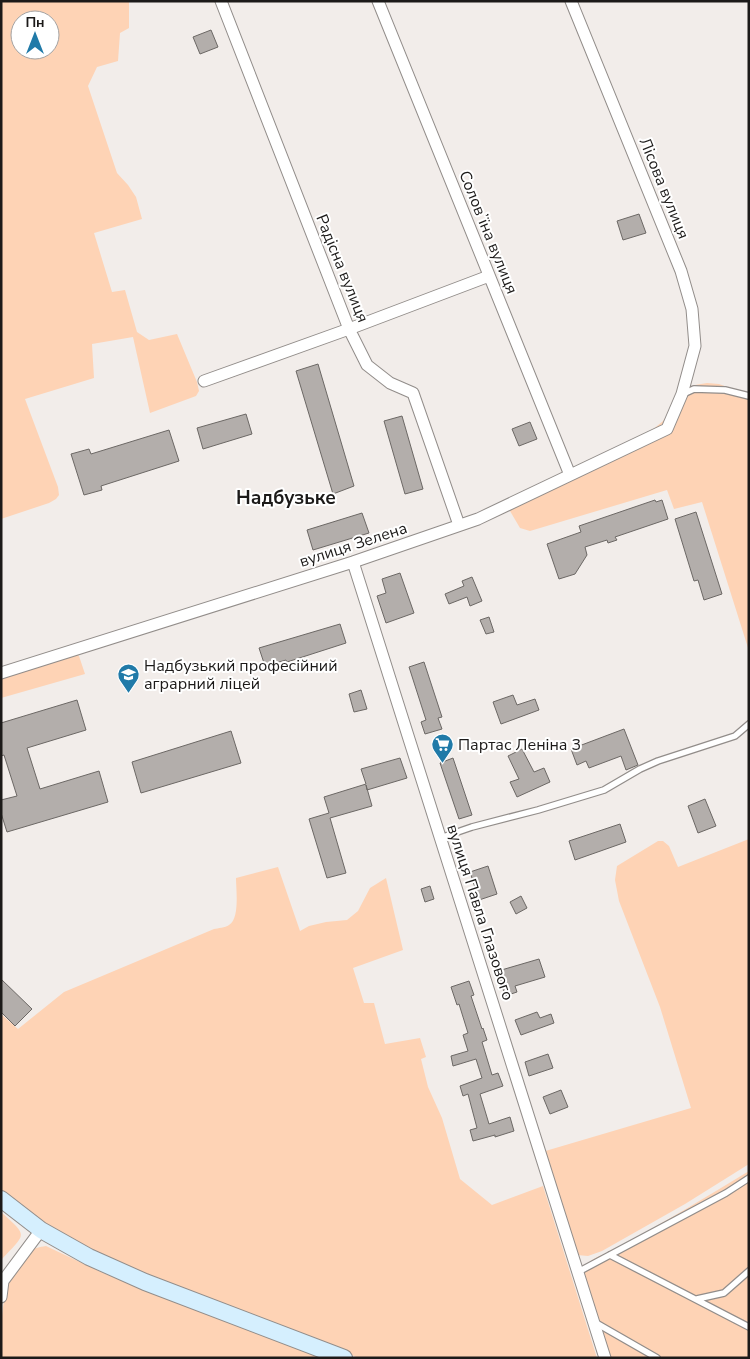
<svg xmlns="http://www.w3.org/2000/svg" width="750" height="1359" viewBox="0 0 750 1359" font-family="'Nunito Sans',sans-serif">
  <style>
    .green { fill: #fed3b5; fill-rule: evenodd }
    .building { fill: #b3aeab; stroke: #6c6865 }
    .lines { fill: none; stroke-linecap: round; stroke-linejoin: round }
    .lane-casing { stroke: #928d8a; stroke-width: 8 }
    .street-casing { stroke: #928d8a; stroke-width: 13 }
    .secondary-casing { stroke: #928d8a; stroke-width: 18 }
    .lane { stroke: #fff; stroke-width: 5.5 }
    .street { stroke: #fff; stroke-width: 11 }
    .secondary { stroke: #d5effe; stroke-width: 16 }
    .labels { text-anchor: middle; stroke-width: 4; stroke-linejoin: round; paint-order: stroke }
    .street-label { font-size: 16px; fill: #1c1a19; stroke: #fff }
    .poi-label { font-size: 16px; fill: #1c1a19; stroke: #fff; text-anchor: start }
    .quarter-label { font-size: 19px; font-weight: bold; fill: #1c1a19; stroke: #fff }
  </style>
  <rect width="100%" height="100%" fill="#f2edea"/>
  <!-- green -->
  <path class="green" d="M1 1H129V28L120 33 118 61 97 67 88 86 117 173 128 185 136 197 142 219 94 233 112 292 125 290 137 332 149 340 177 334 197 382 199 391 196 396 150 413 133 337 92 344 94 378 25 399 58 487 59 495 56 499 49 503 1 519ZM20 20H50V50H20Z
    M707 383 719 384 749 395V651L702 502 674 509 667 490 530 531 520 528 510 511 511 506 650 432 663 421 686 389 695 385Z
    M76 653 79 656 85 674 1 698V675Z
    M749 839V1164L685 1204 602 1251 588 1256 577 1255 542 1152 691 1108 660 1007 619 901 615 880 617 866 658 841H663L669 846 678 867Z
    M278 867 300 931 309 926 326 922 347 920 358 911 370 888 386 878 403 950 353 968 364 1003H374L385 1044 420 1038 426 1057 421 1059 428 1087 442 1118 460 1179 492 1205 543 1186 597 1358H359L110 1260 49 1230 1 1191V1014L18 1029 64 992 214 929C218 928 225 928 229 925 240 919 236 889 236 878Z
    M749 1171V1358H609L583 1272C587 1258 604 1255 616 1249 661 1224 705 1198 749 1171Z
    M1 1212C29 1237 26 1233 1 1260Z
    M46 1246 103 1273 321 1358H1C1 1322 0 1290 21 1261 30 1250 32 1248 46 1246Z"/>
  <!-- building -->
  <path class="building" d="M211 30 218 47 200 54 193 37Z
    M639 214 646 233 623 240 617 221Z
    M318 364 354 486 333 494 296 371Z
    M246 414 252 434 203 449 197 428Z
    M402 416 423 489 405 494 384 421Z
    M530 422 537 439 519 446 512 429Z
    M169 430 179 461 101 486 102 490 84 495 71 454 89 449 91 454Z
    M655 500 656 502 662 500 668 519 615 537 617 540 608 543 607 540 585 547 587 555 575 574 559 579 547 544 581 532 579 526Z
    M696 512 722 594 704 600 698 580 694 581 675 519Z
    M362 513 369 533 313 550 307 530Z
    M400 573 414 613 386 623 377 596 386 593 382 579Z
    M472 577 482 601 470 606 467 597 449 604 445 594 464 586 462 581Z
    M489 617 494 632 486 634 480 620Z
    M340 624 346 643 287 662 286 660 265 666 259 648Z
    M424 662 442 717 438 718 442 729 425 734 421 722 426 720 409 667Z
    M361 690 367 709 354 712 349 694Z
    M513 695 517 705 535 699 539 710 501 724 493 702Z
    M77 700 86 730 27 748 40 789 99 771 108 802 7 832 1 813V800L17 796 4 755 1 756V723Z
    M624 729 638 765 626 770 621 756 589 768 586 761 577 765 571 749Z
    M231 731 241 763 141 793 132 762Z
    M522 749 534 772 544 768 550 782 517 797 510 782 519 779 508 756Z
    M400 758 407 778 367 790 366 785 372 806 330 818 346 873 327 878 309 819 329 813 324 797 366 784 361 769Z
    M453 758 472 815 459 819 440 763Z
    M705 799 716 826 698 833 688 806Z
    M620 824 626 842 575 860 569 841Z
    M488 866 497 894 479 900 470 872Z
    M430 886 434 899 425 902 421 889Z
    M521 896 527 908 516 914 510 902Z
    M539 959 545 977 515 986 517 992 505 996 498 971Z
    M1 979 32 1009 15 1026 1 1012Z
    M469 981 474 995 471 996 482 1029 483 1028 487 1040 482 1042 492 1075 498 1073 503 1086 480 1094 489 1124 510 1117 514 1131 495 1137V1135L473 1141 470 1130 477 1128 468 1094 463 1096 460 1086 482 1078 476 1059 453 1066 451 1056 468 1051 463 1035 468 1033 459 1004 457 1005 451 987Z
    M537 1012 540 1018 551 1014 554 1023 521 1035 515 1020Z
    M548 1054 553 1068 529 1076 525 1062Z
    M561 1090 568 1107 550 1114 543 1097Z"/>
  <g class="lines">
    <defs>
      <path id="lane" d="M683 394 694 389 725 390 749 396
        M440 838 472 827 538 810 604 790 640 769 658 761 735 736 749 724
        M610 1255 749 1327
        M578 1272 726 1193 749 1178
        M697 1299 724 1293 749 1271
        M596 1323 657 1358"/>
      <path id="street" d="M221 1 349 329 367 365 390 383 413 393 459 525
        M378 1 570 475
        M204 381 349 329 489 276
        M353 562 605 1358
        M1 673 353 562 478 519 667 429 682 394 695 346 692 309 681 271 571 1
        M1 1297 3 1281 41 1230"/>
      <path id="secondary" d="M1 1199 41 1230 89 1257 145 1282 344 1358"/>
    </defs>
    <!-- lane casing -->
    <use href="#lane" class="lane-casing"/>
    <!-- street casing -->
    <use href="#street" class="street-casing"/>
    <!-- secondary casing -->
    <use href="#secondary" class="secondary-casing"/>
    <!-- lane -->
    <use href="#lane" class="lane"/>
    <!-- street -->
    <use href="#street" class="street"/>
    <!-- secondary -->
    <use href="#secondary" class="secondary"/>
  </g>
  <!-- icons -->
  <defs>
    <symbol id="university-pin" viewBox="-11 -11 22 30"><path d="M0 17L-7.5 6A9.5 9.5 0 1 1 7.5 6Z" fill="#207aa8" stroke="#fff"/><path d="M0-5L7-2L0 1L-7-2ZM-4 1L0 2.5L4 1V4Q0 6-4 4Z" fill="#fff"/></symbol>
    <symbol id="supermarket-pin" viewBox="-11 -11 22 30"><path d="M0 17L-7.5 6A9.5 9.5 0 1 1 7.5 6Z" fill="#207aa8" stroke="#fff"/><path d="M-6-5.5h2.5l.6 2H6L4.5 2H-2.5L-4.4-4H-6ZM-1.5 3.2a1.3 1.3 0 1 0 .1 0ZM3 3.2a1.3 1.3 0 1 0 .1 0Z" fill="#fff"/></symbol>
  </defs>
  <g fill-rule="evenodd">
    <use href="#university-pin" x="116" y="662" width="25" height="34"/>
    <use href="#supermarket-pin" x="430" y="732" width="25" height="34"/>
  </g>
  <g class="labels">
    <!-- street labels -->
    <g class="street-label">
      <text transform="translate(665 188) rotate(68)" y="6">Лісова вулиця</text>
      <text transform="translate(489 232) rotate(68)" y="6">Соловʼїна вулиця</text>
      <text transform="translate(343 268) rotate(68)" y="6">Радісна вулиця</text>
      <text transform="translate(353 544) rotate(-18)" y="6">вулиця Зелена</text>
      <text transform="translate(481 912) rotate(72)" y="6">вулиця Павла Глазового</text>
    </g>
    <!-- poi labels -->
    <g class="poi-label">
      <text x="144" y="671">Надбузький професійний<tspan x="144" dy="18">аграрний ліцей</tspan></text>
      <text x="458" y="750">Партас Леніна 3</text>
    </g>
    <!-- quarter labels -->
    <g class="quarter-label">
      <text x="286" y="504">Надбузьке</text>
    </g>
  </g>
  <!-- border -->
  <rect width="750" height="1359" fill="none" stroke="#1c1a19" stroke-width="5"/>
  <!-- north arrow -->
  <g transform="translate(35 35)"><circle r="24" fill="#ffffff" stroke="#a4a3a3"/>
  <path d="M0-4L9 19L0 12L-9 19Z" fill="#207aa8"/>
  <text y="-8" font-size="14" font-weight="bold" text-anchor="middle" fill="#1c1a19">Пн</text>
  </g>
</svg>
